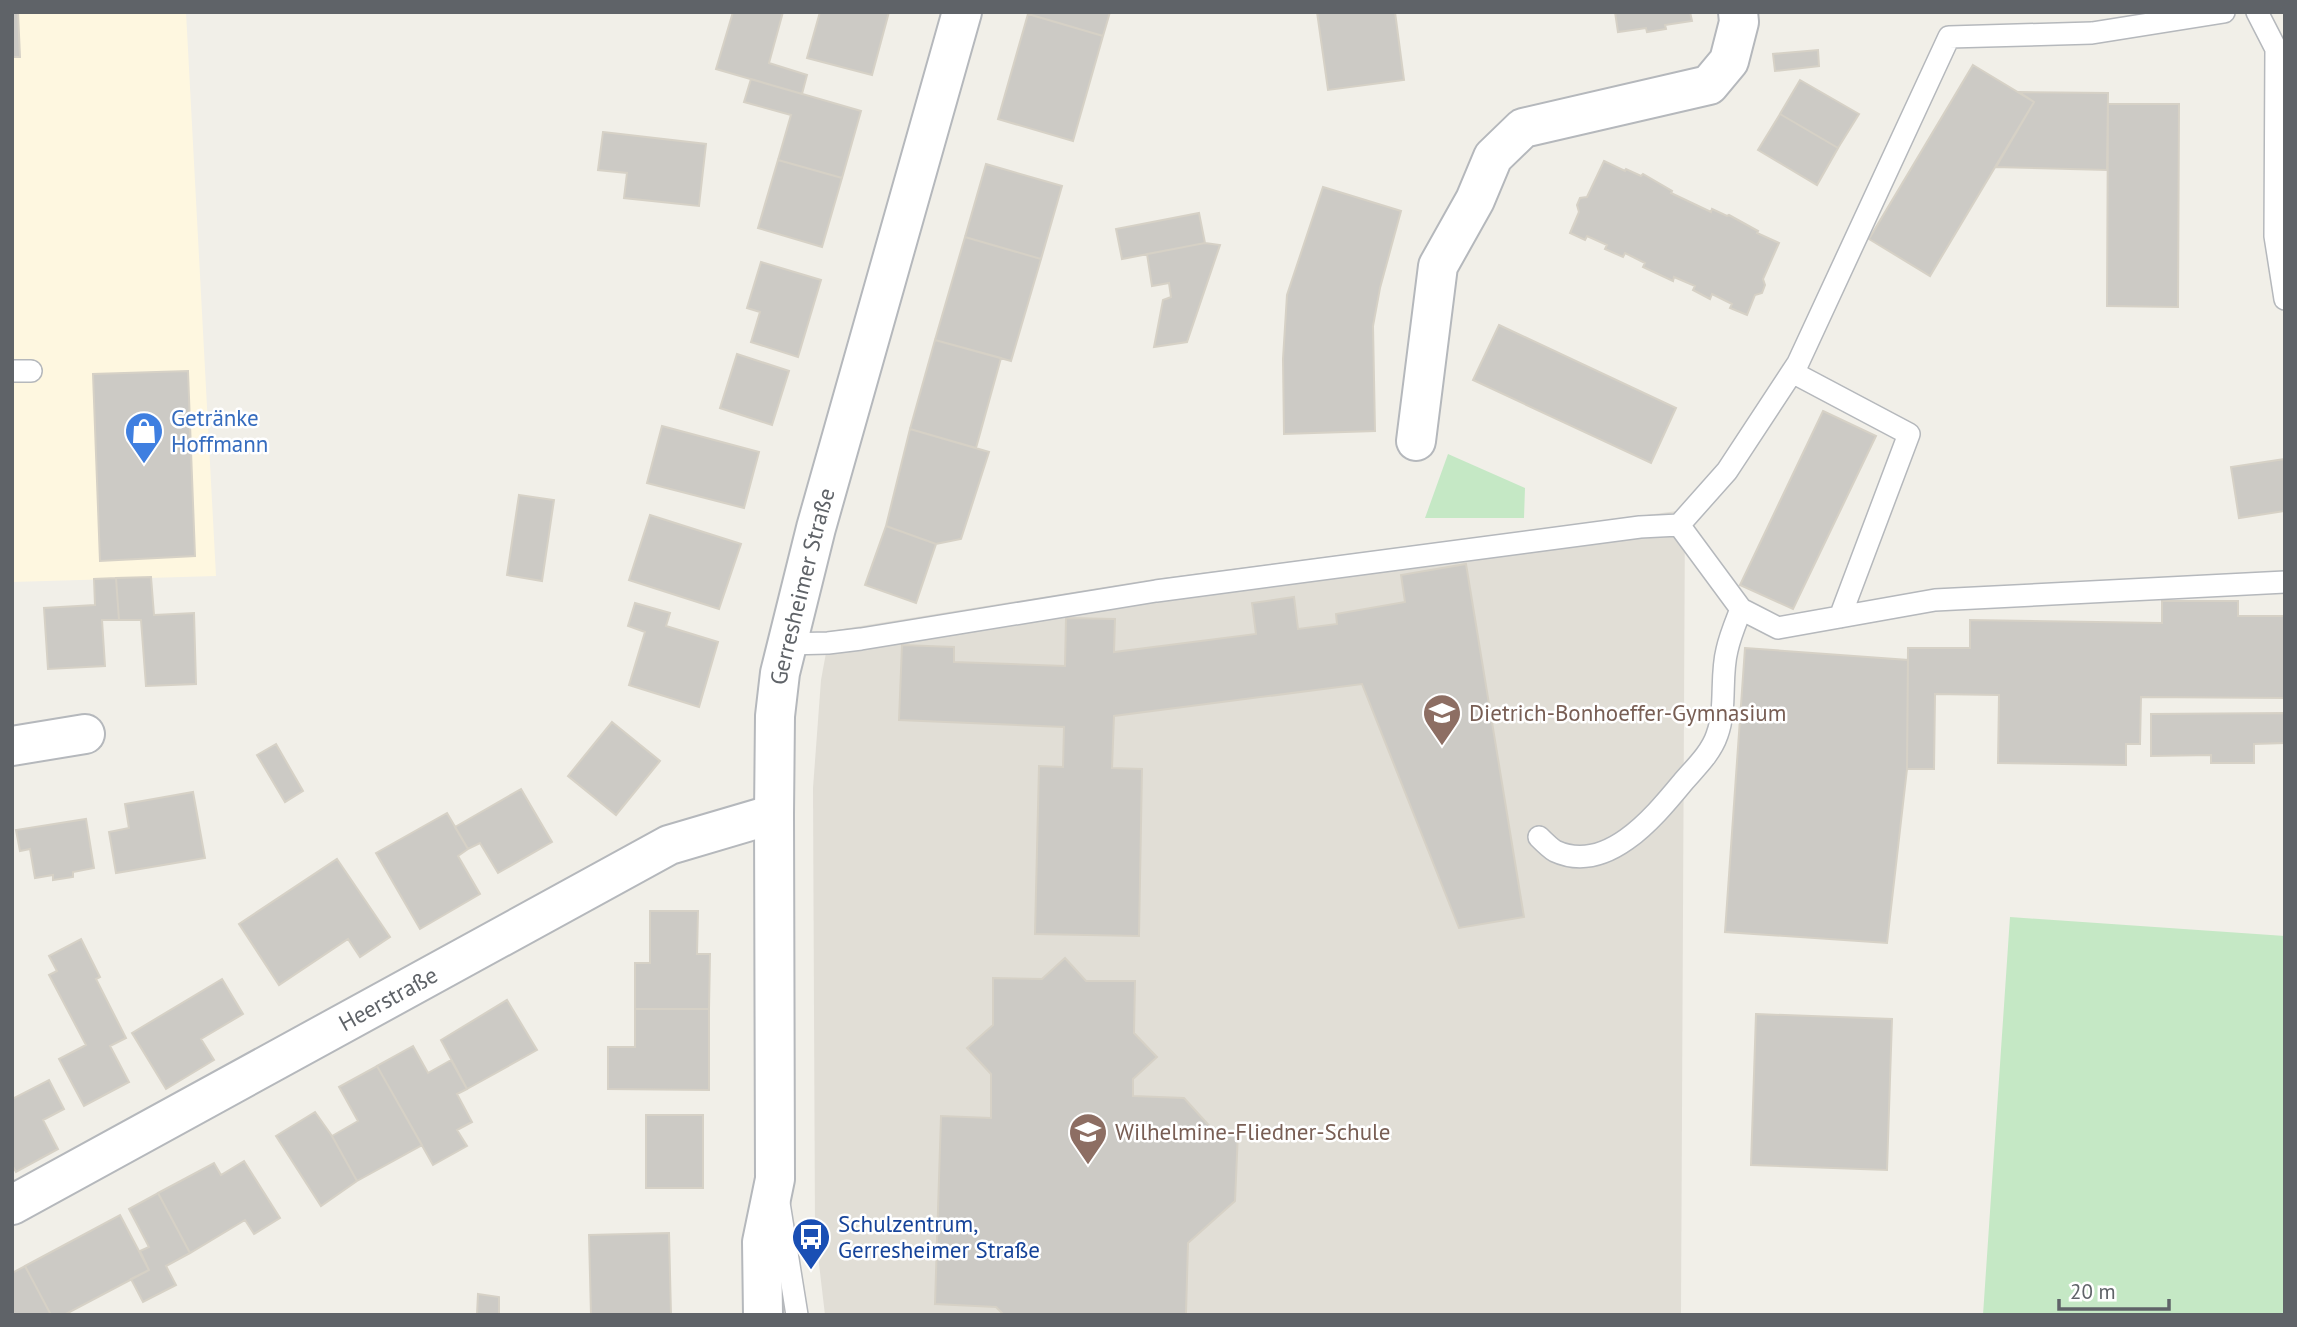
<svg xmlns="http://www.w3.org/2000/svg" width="2297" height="1327" viewBox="0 0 2297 1327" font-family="'PT Sans',sans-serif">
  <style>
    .commercial { fill: #fef7e0 }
    .education { fill: #e1ded6 }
    .green { fill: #c5e8c5 }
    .building { fill: #cccac5; stroke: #d6d1c6; stroke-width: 2 }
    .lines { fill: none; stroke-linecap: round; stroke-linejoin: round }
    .service-casing { stroke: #b5b8bc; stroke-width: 24 }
    .minor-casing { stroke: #b5b8bc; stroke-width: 42 }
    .tertiary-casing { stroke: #b5b8bc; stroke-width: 42 }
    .service { stroke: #fff; stroke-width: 21 }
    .minor { stroke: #fff; stroke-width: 38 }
    .tertiary { stroke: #fff; stroke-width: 38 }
    .labels { text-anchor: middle; stroke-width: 5; stroke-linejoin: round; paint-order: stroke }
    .shop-label { font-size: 23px; fill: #366cbe; stroke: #fff; text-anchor: start }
    .street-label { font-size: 23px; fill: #5f6368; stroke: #fff }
    .education-label { font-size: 23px; fill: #785e54; stroke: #fff; text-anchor: start }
    .transit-label { font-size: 23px; fill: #164399; stroke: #fff; text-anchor: start }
  </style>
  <rect width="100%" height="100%" fill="#f1efe8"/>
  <!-- commercial -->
  <path class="commercial" d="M12 12H186L216 576 12 582Z"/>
  <!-- education -->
  <path class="education" d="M1685 510 1681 1315H825L815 1230 813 788 821 680 830 631 1154 579Z"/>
  <!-- green -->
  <path class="green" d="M1448 454 1525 488 1524 518H1425Z
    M2010 917 2285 936V1315H1983Z"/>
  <!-- building -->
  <path class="building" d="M12 12H18L20 57H12Z
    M733 12H783L769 63 807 75 802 94 716 69Z
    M820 12H889L872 75 807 58Z
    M1029 12H1110L1103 36 1028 14Z
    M1317 12H1395L1404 80 1328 90Z
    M1615 12H1690L1692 21 1665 25 1666 29 1647 32 1646 28 1618 32Z
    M1028 14 1103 36 1073 141 998 119Z
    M1818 50 1819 66 1775 71 1773 54Z
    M1973 65 2034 102 1930 276 1869 239Z
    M751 79 861 111 842 178 778 160 791 115 744 102Z
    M1800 80 1859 114 1838 148 1780 114Z
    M2019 92 2108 93 2107 170 1996 167 2034 102Z
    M2108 104H2179L2178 307 2107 306Z
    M1780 114 1838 148 1817 185 1758 150Z
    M603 132 706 144 699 206 624 198 627 173 598 170Z
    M778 160 842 178 822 247 758 228Z
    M1604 161 1625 171 1626 169 1641 176 1643 174 1672 191 1671 193 1711 212 1712 209 1727 216 1729 215 1758 231 1757 233 1779 243 1763 279 1765 285 1762 293 1755 295 1747 315 1730 308 1732 304 1712 294 1710 299 1693 290 1695 286 1674 277 1673 281 1643 267 1645 263 1625 253 1623 257 1605 249 1607 245 1587 236 1585 240 1570 233 1579 212 1577 205 1580 198 1587 197Z
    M986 164 1062 186 1041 259 965 237Z
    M1323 187 1401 211 1380 288 1373 326 1375 431 1284 434 1283 359 1287 295Z
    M1199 213 1205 243 1122 259 1116 229Z
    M965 237 1041 259 1011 361 935 340Z
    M1205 243 1220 245 1187 342 1154 347 1163 300 1171 297 1169 283 1152 286 1147 254Z
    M761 262 821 280 798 357 751 342 760 312 747 308Z
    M1499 325 1676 408 1651 463 1473 380Z
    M935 340 1001 358 976 448 910 429Z
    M737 354 789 371 772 425 720 408Z
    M188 371 195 556 100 561 93 374Z
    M1823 411 1876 436 1793 609 1740 585Z
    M662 426 759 452 744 508 647 483Z
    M910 429 989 452 961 539 936 544 886 526Z
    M2285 459V511L2239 518 2231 467Z
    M519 495 554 500 542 581 507 575Z
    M650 515 741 544 719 609 629 580Z
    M886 526 936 544 916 603 865 585Z
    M1466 564 1524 917 1459 928 1362 684 1114 716 1112 768 1142 769 1139 936 1035 934 1039 766 1063 767 1064 727 899 720 902 645 954 647V662L1065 666 1066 618 1115 619 1114 652 1256 634 1252 603 1294 597 1298 629 1337 624 1336 614 1405 602 1401 575Z
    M151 577 154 615 194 613 196 684 146 686 141 620H119L116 578Z
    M116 578 119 620H102L105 666 48 669 44 608 95 605 94 579Z
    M2162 601H2238V616H2285V698L2141 697 2140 744H2126V765L1998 763 1999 695 1935 694 1934 769H1907L1908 648H1970V620L2162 623Z
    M635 603 670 613 666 626 718 642 699 707 629 685 645 632 628 626Z
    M1745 648 1908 660 1907 769 1887 943 1725 932Z
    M2285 713V743L2254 744V763H2211V755L2151 756V714Z
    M612 722 660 761 616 815 568 776Z
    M276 744 303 791 285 802 257 755Z
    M521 789 552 842 498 873 480 843 468 849 455 827Z
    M193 792 205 858 116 873 109 832 129 828 125 804Z
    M447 813 468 849 458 856 480 894 420 929 376 853Z
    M86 819 94 868 73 872V877L53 880V875L35 878 30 849 20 851 16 830Z
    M337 859 390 937 360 957 348 939 279 985 239 924Z
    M650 911H698L697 954H710L709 1009H635V963H650Z
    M81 939 100 977 96 979 126 1038 110 1046 129 1082 84 1106 59 1059 86 1045 49 975 57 971 49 956Z
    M1065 958 1086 981H1135L1134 1033 1157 1057 1133 1079V1096L1184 1098 1214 1131 1238 1132 1235 1201 1188 1243 1186 1313 1188 1315H1004L996 1307 935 1304 941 1116 991 1118V1074L967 1048 993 1025V978L1042 979Z
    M222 979 243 1014 201 1039 214 1060 166 1089 132 1033Z
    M507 1000 537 1050 467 1089 441 1040Z
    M635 1009H709V1090L608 1089V1047H635Z
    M1756 1014 1892 1019 1887 1170 1751 1165Z
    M413 1046 428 1073 451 1060 467 1089 457 1094 472 1122 457 1130 467 1146 433 1165 377 1066Z
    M377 1066 422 1145 357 1181 332 1136 358 1121 339 1087Z
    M49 1080 64 1109 43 1120 58 1149 16 1172 12 1165V1099Z
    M315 1112 332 1136 357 1181 321 1206 276 1136Z
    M646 1115H703V1188H646Z
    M244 1161 280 1218 254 1234 245 1220 190 1253 158 1193 214 1163 221 1175Z
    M158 1193 190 1253 166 1266 176 1285 143 1302 131 1279 149 1270 140 1251 149 1247 129 1209Z
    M120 1215 149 1270 64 1315H51L25 1266Z
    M669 1233 671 1315H591L589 1235Z
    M25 1266 51 1315H12V1273Z
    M478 1294 499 1297V1315H477Z"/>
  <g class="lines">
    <defs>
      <path id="service" d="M2257 12 2276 49 2275 236 2285 299
        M12 371H31
        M1792 372 1909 434 1840 617
        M1679 525 1741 609 1778 628 1935 600 2285 582
        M786 644 828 643 861 639 1156 591 1640 527 1679 525 1727 471 1798 363 1949 37 2092 33 2224 12
        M1539 837C1544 842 1550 848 1555 851 1607 875 1654 817 1683 782 1695 768 1711 753 1717 735 1727 708 1720 677 1727 650 1730 636 1736 622 1741 609
        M779 1203 797 1315"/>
      <g id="minor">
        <path d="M1416 441 1438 266 1475 200 1493 157 1523 128 1709 85 1729 61 1739 22 1738 12"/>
        <path d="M12 746 85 734"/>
        <path id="s1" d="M12 1205 669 845 774 814"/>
      </g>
      <g id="tertiary">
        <path id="s2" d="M763 1315 762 1242 775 1179 774 814 775 716 780 673 816 528 962 12"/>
      </g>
    </defs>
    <!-- service casing -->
    <use href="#service" class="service-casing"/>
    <!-- minor casing -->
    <use href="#minor" class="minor-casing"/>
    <!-- tertiary casing -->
    <use href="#tertiary" class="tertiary-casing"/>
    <!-- service -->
    <use href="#service" class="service"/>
    <!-- minor -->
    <use href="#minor" class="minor"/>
    <!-- tertiary -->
    <use href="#tertiary" class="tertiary"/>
  </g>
  <!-- icons -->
  <defs>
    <symbol id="shop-pin" viewBox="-11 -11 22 30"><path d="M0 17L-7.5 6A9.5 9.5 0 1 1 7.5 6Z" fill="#3f7fe0" stroke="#fff"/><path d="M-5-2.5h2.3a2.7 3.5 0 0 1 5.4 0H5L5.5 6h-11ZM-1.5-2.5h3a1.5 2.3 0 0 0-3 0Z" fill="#fff"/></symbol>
    <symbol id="school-pin" viewBox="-11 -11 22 30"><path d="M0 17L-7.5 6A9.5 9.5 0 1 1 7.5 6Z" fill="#8d6e63" stroke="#fff"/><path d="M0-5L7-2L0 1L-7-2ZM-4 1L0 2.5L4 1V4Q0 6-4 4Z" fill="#fff"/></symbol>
    <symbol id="bus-pin" viewBox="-11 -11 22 30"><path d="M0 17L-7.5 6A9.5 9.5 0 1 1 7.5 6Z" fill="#1a4fb4" stroke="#fff"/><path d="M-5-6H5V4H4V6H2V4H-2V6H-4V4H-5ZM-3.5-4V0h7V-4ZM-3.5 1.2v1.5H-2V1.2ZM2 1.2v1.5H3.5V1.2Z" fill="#fff"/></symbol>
  </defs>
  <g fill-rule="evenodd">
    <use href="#shop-pin" x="122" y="409" width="44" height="60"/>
    <use href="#school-pin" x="1420" y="691" width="44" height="60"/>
    <use href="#school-pin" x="1066" y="1110" width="44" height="60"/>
    <use href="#bus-pin" x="789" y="1215" width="44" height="60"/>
  </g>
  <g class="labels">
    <!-- shop labels -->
    <g class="shop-label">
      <text x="171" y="426">Getränke<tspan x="171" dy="26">Hoffmann</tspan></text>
    </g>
    <!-- street labels -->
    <g class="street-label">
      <text dy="8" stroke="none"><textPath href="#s2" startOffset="733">Gerresheimer Straße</textPath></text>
      <text dy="8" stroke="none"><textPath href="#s1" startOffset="429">Heerstraße</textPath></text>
    </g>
    <!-- education labels -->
    <g class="education-label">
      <text x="1469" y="721">Dietrich-Bonhoeffer-Gymnasium</text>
      <text x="1115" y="1140">Wilhelmine-Fliedner-Schule</text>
    </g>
    <!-- transit labels -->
    <g class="transit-label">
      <text x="838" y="1232">Schulzentrum,<tspan x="838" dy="26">Gerresheimer Straße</tspan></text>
    </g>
  </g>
  <!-- border -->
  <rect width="2297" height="1327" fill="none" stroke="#5f6368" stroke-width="28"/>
  <!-- scale -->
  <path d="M2059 1299v10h110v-10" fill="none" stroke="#5f6368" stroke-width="3.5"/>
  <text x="2070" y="1299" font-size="21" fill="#5f6368" stroke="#ffffff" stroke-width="5" paint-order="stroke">20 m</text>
</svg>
